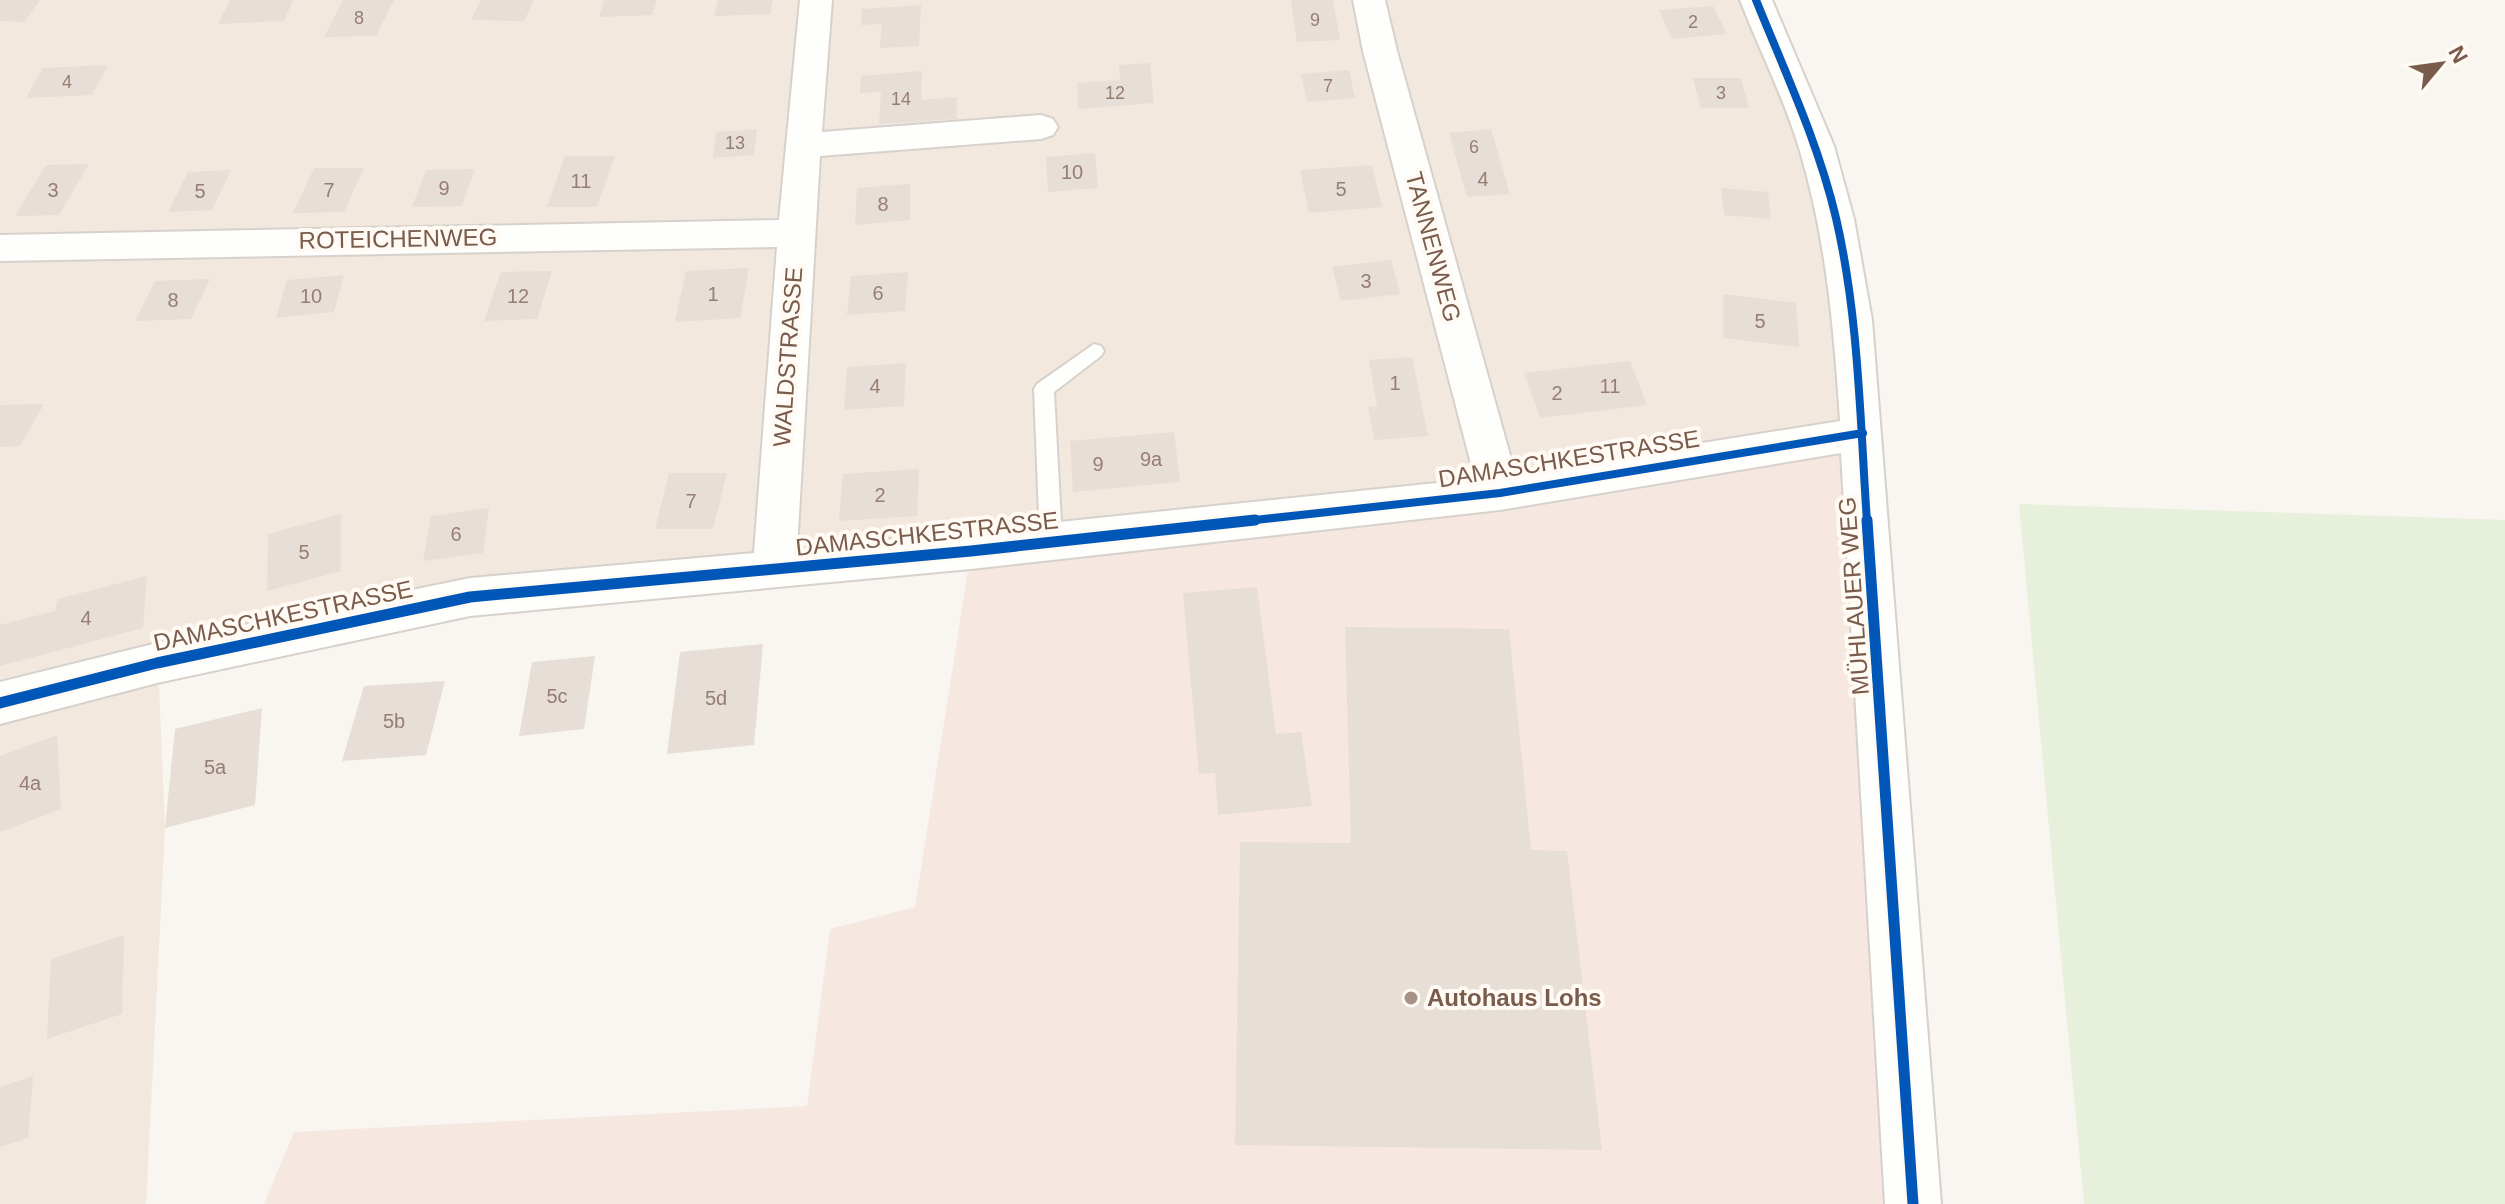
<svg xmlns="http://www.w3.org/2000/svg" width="2505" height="1204" viewBox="0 0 2505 1204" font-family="Helvetica,sans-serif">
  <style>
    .residential { fill: #f2e8de }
    .commercial { fill: #f6e8e1 }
    .green { fill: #e7f0db }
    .building { fill: #e6ded7 }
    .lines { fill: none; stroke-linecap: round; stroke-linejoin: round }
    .lane-casing { stroke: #d7d1cb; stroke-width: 4 }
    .street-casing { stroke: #d7d1cb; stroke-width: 4 }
    .lane { fill: #fefefd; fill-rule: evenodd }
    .street { fill: #fefefd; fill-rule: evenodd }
    .cycleway-far1-casing { stroke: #fffaf3; stroke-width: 12 }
    .cycleway-casing { stroke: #fffaf3; stroke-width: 16 }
    .cycleway-far1 { stroke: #0057b8; stroke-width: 8 }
    .cycleway { stroke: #0057b8; stroke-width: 11 }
    .poi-dot { fill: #a69286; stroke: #fffaf3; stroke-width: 3 }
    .labels { text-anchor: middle; stroke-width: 8; stroke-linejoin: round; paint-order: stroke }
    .far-number-label { font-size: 18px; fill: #977e72 }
    .number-label { font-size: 20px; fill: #977e72 }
    .street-label { font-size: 24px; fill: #7a5c4d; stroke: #fffaf3 }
    .poi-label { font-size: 24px; font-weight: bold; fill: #7a5c4d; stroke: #fffaf3; text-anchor: start }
  </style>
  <rect width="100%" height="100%" fill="#f9f5f0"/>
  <!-- residential -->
  <path class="residential" d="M0 0H1756L1816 146 1863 433 1500 493 470 597 158 663 165 828 146 1204H0Z"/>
  <!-- commercial -->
  <path class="commercial" d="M1863 433 1913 1204H264L294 1132 807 1106 830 929 915 907 971 551Z"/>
  <!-- green -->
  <path class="green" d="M2019 504 2505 520V1204H2084Z"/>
  <!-- building -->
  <path class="building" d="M0 0H40L24 22 0 21Z
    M230 0H293L284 21 218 24Z
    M343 0H394L376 36 324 37Z
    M481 0H534L524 21 471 20Z
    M604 0H657L652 15 599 17Z
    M718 0H773L770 14 714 16Z
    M1291 0H1333L1340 40 1297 42Z
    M921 5 919 46 880 48 882 24 861 25 862 9Z
    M1713 6 1727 34 1672 39 1659 10Z
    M1150 63 1154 103 1078 109 1077 83 1120 80 1119 65Z
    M108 65 92 95 26 98 43 68Z
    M1349 70 1355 98 1307 102 1301 74Z
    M922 71 921 100 957 97V119L879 124 881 92 860 93 861 76Z
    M1693 78H1741L1749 108H1701Z
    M757 129 754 155 713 158 716 132Z
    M1491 129 1510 194 1467 197 1449 133Z
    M1095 153 1098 188 1048 192 1046 157Z
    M565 156H615L597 207H547Z
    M89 164 59 215 15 216 46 165Z
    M1372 165 1382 207 1309 213 1300 170Z
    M314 168H364L344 212 293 213Z
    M475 169 462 206 412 207 426 170Z
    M231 170 212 210 168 212 188 172Z
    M910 184V220L855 225 857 188Z
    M1721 188 1768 192 1771 219 1724 215Z
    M1391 260 1400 294 1341 301 1332 267Z
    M749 268 740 318 675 322 686 271Z
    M552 271 537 319 484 321 501 272Z
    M908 272 905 311 847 315 851 276Z
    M344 275 334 312 276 318 287 280Z
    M210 279 191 319 135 321 155 281Z
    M1723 294 1796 303 1799 347 1723 338Z
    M1412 357 1428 436 1374 440 1368 407 1377 406 1369 360Z
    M1630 361 1647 405 1540 418 1524 373Z
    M906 363 904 406 844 410 847 367Z
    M44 404 20 446 0 447V405Z
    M1174 432 1180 482 1073 492 1070 441Z
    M919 469 917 516 839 521 843 474Z
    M669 473H727L713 529H655Z
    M489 508 483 553 423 561 431 516Z
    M341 514V571L267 591 268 534Z
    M147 576 143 628 0 666V625L55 611 58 599Z
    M1257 587 1276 734 1301 732 1312 806 1218 815 1215 773 1199 774 1183 593Z
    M1345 627 1509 629 1531 850 1567 851 1602 1150 1235 1145 1240 842 1351 843Z
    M763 644 754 745 667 754 680 652Z
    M595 656 584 729 519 736 532 662Z
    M445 681 426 755 342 761 364 686Z
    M262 708 255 805 165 828 175 729Z
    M57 735 61 809 0 832V756Z
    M124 935 122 1014 47 1039 51 959Z
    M33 1076 28 1138 0 1147V1087Z"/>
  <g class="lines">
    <defs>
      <path id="lane" d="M1094 344 1101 346 1104 351 1101 356 1054 392 1062 541 1059 547 1051 550 1043 547 1040 541 1034 389 1037 384Z"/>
      <path id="street" d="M800 0H832L822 132 1041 115 1053 119 1058 127 1053 135 1041 139 820 156 797 549 1475 479 1363 51 1353 0H1385L1397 51 1515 473 1840 421C1834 328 1826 237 1799 148 1784 98 1759 49 1740 0H1772L1834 146 1854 219 1872 320 1941 1204H1885L1841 453 1500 510 971 569 470 616 157 683 0 724V682L157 643 470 578 754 553 777 247 0 261V235L779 220Z"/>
    </defs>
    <!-- lane casing -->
    <use href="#lane" class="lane-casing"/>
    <!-- street casing -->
    <use href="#street" class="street-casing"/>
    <!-- lane -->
    <use href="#lane" class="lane"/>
    <!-- street -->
    <use href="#street" class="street"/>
    <defs>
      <path id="cycleway-far1" d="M1756 0C1785 72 1818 142 1836 218 1859 317 1860 421 1867 522
        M1237 522 1500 493 1863 433"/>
      <path id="cycleway" d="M1867 520 1913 1204
        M0 703 157 663 470 597 971 551 1255 520"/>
    </defs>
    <!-- cycleway-far1 casing -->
    <use href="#cycleway-far1" class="cycleway-far1-casing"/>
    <!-- cycleway casing -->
    <use href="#cycleway" class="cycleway-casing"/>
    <!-- cycleway-far1 -->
    <use href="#cycleway-far1" class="cycleway-far1"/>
    <!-- cycleway -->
    <use href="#cycleway" class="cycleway"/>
  </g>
  <!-- markers -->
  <circle class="poi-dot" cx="1411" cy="998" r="8"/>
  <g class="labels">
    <!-- far-number labels -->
    <g class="far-number-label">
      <text x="359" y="24">8</text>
      <text x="1315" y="26">9</text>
      <text x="1693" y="28">2</text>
      <text x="67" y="88">4</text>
      <text x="1328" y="92">7</text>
      <text x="1115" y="99">12</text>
      <text x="1721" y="99">3</text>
      <text x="901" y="105">14</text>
      <text x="735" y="149">13</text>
      <text x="1474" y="153">6</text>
    </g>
    <!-- number labels -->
    <g class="number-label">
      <text x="1072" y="179">10</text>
      <text x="1483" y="186">4</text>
      <text x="581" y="188">11</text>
      <text x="444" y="195">9</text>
      <text x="1341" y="196">5</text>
      <text x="53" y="197">3</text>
      <text x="329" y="197">7</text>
      <text x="200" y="198">5</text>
      <text x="883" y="211">8</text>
      <text x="1366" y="288">3</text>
      <text x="878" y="300">6</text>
      <text x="713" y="301">1</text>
      <text x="311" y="303">10</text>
      <text x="518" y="303">12</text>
      <text x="173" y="307">8</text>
      <text x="1760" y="328">5</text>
      <text x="1395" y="390">1</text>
      <text x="875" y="393">4</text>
      <text x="1610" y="393">11</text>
      <text x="1557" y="400">2</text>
      <text x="1151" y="466">9a</text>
      <text x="1098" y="471">9</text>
      <text x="880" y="502">2</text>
      <text x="691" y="508">7</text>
      <text x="456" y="541">6</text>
      <text x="304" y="559">5</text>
      <text x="86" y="625">4</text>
      <text x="557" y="703">5c</text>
      <text x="716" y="705">5d</text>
      <text x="394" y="728">5b</text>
      <text x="215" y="774">5a</text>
      <text x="30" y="790">4a</text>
    </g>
    <!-- street labels -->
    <g class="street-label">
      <text transform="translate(398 239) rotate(-1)" y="8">ROTEICHENWEG</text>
      <text transform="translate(1433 247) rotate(75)" y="8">TANNENWEG</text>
      <text transform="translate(788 357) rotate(-86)" y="8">WALDSTRASSE</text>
      <text transform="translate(1569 459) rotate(-9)" y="8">DAMASCHKESTRASSE</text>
      <text transform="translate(927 534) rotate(-6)" y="8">DAMASCHKESTRASSE</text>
      <text transform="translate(1854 596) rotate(-94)" y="8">MÜHLAUER WEG</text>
      <text transform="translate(283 616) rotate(-12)" y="8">DAMASCHKESTRASSE</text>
    </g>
    <!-- poi labels -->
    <g class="poi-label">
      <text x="1427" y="1006">Autohaus Lohs</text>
    </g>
  </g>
  <!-- north arrow -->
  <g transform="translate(2441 64) rotate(61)" stroke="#fffaf3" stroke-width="6" paint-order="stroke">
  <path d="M0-6L14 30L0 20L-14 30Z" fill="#7a5c4d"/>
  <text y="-12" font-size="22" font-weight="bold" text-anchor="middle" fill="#7a5c4d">N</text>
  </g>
</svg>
